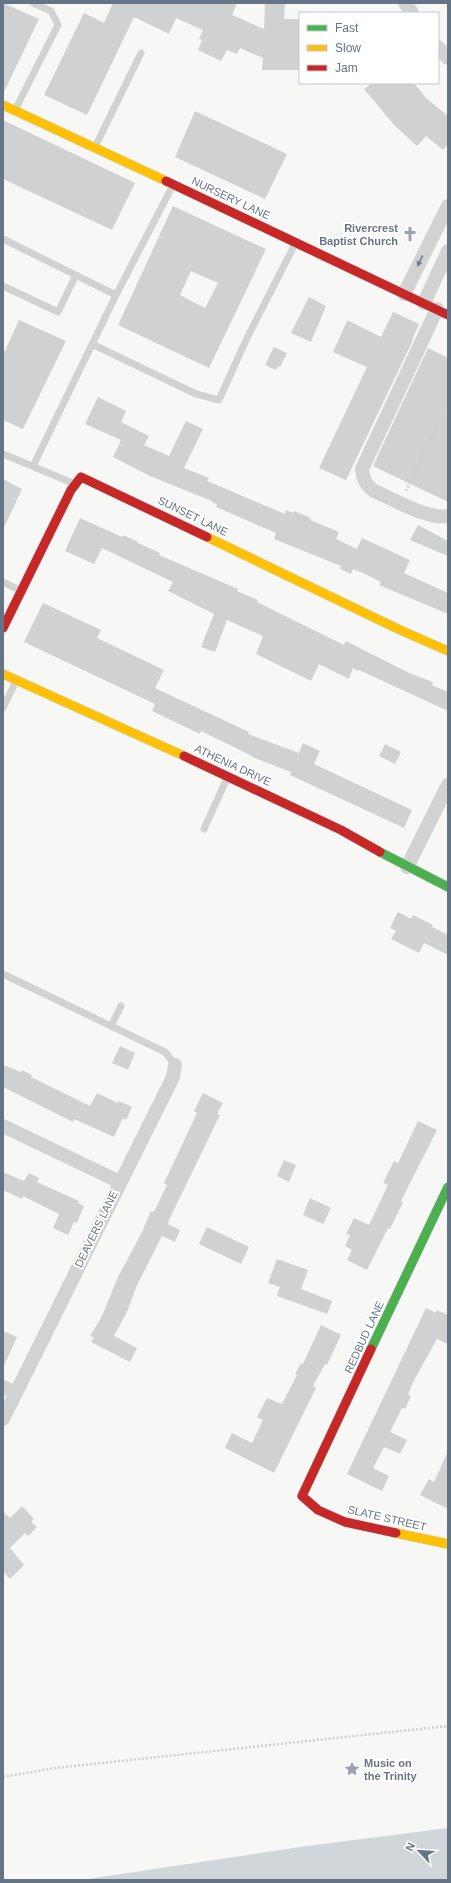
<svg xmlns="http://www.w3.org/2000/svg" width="451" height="1883" viewBox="0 0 451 1883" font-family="Helvetica,sans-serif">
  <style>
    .water { fill: #d0d6da }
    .building { fill: #d0d2d2; fill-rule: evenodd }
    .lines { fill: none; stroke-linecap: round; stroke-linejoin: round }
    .fast-casing { stroke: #d2d4d5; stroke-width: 10 }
    .slow-casing { stroke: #d2d4d5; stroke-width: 10 }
    .jam-casing { stroke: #d2d4d5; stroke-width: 10 }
    .path { stroke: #cececf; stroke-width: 2.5; stroke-dasharray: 2 2; stroke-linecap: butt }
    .lane { stroke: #d1d2d2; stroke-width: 7 }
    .street { stroke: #d1d2d2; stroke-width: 14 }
    .fast { stroke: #4caf50; stroke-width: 9 }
    .slow { stroke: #ffc107; stroke-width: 9 }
    .jam { stroke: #c62828; stroke-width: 9 }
    .oneway { fill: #717d8e }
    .labels { text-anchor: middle; stroke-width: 4; stroke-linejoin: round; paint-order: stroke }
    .street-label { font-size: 11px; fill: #667487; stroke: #fff }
    .poi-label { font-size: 11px; font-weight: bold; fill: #667487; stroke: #fff; text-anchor: end }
  </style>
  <rect width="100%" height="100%" fill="#f7f7f6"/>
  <!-- water -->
  <path class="water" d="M448 1828V1880H81L307 1846Z"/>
  <!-- building -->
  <path class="building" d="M3 3 39 19 3 94Z
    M113 3H237L232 15 264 29 265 3H285L284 19H300V70H262L263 58 240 48 237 54 227 50 221 61 198 50 202 40 199 39 203 30 176 18 169 34 134 17 87 115 44 95 84 13 104 23Z
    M372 83H414L426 98 448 116V144L443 150 426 136 417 146 395 126 364 89Z
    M195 111 287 154 265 199 175 157Z
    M3 120 135 183 112 230 3 179Z
    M173 206 266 249 209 368 118 325ZM191 271 218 283 205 308 180 295Z
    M309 297 326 306 311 342 291 333Z
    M393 312 419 324 412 340H413L346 480 319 468 367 367 333 352 347 321H349L381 337Z
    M19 320 66 341 23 429 3 420V355Z
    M274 347 287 353 280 367 278 366 276 370 265 365Z
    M428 348 448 358V502L373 466Z
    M98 397 126 411 121 422 149 436 144 445 169 456 186 421 203 429 184 468 209 478 207 481 285 514 286 510 293 513 294 511 311 518 310 520 339 532 336 539 357 549 362 538 410 560 404 573 448 593V614L379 585 381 582 365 574 353 569 351 574 340 569 341 566 274 539 276 533 216 507 217 504 211 502 212 501 150 476 113 457 121 440 85 424Z
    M3 479 22 489 3 530Z
    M80 518 122 537 123 535 138 542V543L160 553 159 555 238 589 237 591 258 600 257 602 267 607 344 645 346 641 409 673 433 682 432 685 448 692V711L359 670 358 671 353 668 349 679 319 664 311 681 256 654 263 636 227 620 215 652 201 647 214 614 168 591 173 582 102 548 94 564 65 551Z
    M418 525 448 541V556L410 540Z
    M43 603 101 630 97 638 164 670 155 688 249 732 248 734 299 753 303 743 320 751 314 764 412 810 404 828 290 775 291 772 252 757V756L201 731 200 734 152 711 155 704 24 642Z
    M385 744 401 752 395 764 379 756Z
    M398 912 411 919 413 915 433 925 432 927 448 935V955L424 943 419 953 391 939 396 931 390 928Z
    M120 1046 135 1053 128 1070 112 1063Z
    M3 1065 21 1072 22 1070 32 1075 31 1077 90 1106 97 1093 118 1103 119 1101 132 1107 126 1120 123 1118 114 1137 74 1119 73 1122 3 1087Z
    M203 1093 223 1103 217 1114 220 1115 169 1220 168 1224 180 1230 175 1242 162 1236 137 1285 127 1312 114 1336 137 1348 130 1362 91 1342 94 1337 90 1336 102 1316 118 1277 142 1232 151 1211 154 1212 167 1185 164 1183 197 1113 194 1111Z
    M418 1121 437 1130 401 1201 403 1202 390 1229 388 1228 367 1270 347 1260 352 1250 345 1246 350 1235 346 1234 354 1218 369 1225 388 1185 383 1183 394 1161 398 1163Z
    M284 1160 296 1165 289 1182 277 1176Z
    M3 1172 24 1181 29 1173 39 1178 37 1182 79 1201 78 1203 84 1206 77 1223 74 1222 68 1235 53 1228 59 1214 23 1196 22 1199 3 1190Z
    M310 1198 331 1208 323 1224 303 1215Z
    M207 1227 249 1247 241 1264 199 1244Z
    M277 1259 308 1270 301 1289 332 1301 327 1314 277 1296 280 1287 268 1283Z
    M426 1308 436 1313 437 1310 448 1315V1344L437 1339 413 1382 408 1395 411 1396 405 1409 402 1408 390 1432 407 1440 400 1454 384 1447 373 1468 389 1476 382 1491 347 1474Z
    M321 1325 341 1335 327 1365 325 1364 313 1386 316 1388 274 1473 225 1448 232 1433 252 1443 263 1420 257 1417 267 1398 282 1404 297 1375 295 1374 301 1363 303 1364Z
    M3 1331 17 1337 3 1368Z
    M448 1451V1509L420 1495 429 1479 434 1482Z
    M22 1506 34 1519 31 1522 37 1527 28 1536 25 1533 10 1548 24 1565 10 1579 3 1571V1512L10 1518Z"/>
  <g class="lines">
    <defs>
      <path id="fast" d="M380 852 448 887
        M371 1349 448 1187"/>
      <path id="slow" d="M3 105 166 181
        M207 537 398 629 448 651
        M3 674 184 756
        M396 1533 448 1544"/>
      <path id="jam" d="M166 181 448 315
        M3 628 71 490 81 477 207 537
        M184 756 341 830 380 852
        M371 1349 302 1496 318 1510 345 1522 396 1533"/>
    </defs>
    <!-- fast casing -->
    <use href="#fast" class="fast-casing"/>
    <!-- slow casing -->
    <use href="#slow" class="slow-casing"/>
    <!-- jam casing -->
    <use href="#jam" class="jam-casing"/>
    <!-- path -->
    <path class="path" d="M406 491 448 403
      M3 1777 55 1768 448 1726"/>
    <!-- lane -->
    <path class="lane" d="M15 110 58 25 51 11 33 3
      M95 147 141 53
      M3 239 116 295 173 185
      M3 286 58 312 76 275
      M92 344 196 394 219 400 247 338 295 244
      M3 454 75 484
      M33 466 116 295
      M3 582 21 591
      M3 708 16 681
      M204 829 228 776
      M3 974 165 1052 175 1065
      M111 1026 121 1006"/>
    <!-- street -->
    <path class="street" d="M405 3 412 13
      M438 47 448 58
      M404 294 448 206
      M424 303 448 251
      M437 309 362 469C363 479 366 485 374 491 393 499 428 520 448 516
      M407 867 448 785
      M3 1126 120 1182
      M3 1387 16 1393
      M3 1419 173 1077 175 1065"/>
    <!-- fast -->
    <use href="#fast" class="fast"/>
    <!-- slow -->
    <use href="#slow" class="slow"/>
    <!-- jam -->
    <use href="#jam" class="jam"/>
  </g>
  <!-- one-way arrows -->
  <defs><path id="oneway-solid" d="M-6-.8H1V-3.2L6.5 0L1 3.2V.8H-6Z"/></defs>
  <use class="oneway" href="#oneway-solid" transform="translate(420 261) rotate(116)"/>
  <!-- icons -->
  <defs>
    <symbol id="church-bare" viewBox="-9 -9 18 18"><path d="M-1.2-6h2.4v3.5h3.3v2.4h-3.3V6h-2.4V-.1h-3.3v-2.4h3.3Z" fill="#99a2ae" stroke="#fff" stroke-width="2.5" paint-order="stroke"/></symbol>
    <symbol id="sight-bare" viewBox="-9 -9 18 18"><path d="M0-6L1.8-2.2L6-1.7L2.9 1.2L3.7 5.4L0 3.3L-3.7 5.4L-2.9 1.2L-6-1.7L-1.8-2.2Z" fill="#99a2ae" stroke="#fff" stroke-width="2.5" paint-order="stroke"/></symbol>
  </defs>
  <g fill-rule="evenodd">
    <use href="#church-bare" x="399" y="223" width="22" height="22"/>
    <use href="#sight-bare" x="341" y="1758" width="22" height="22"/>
  </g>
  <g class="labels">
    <!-- street labels -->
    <g class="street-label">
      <text transform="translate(231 198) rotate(25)" y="4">NURSERY LANE</text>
      <text transform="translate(193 516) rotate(26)" y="4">SUNSET LANE</text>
      <text transform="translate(233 765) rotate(25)" y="4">ATHENIA DRIVE</text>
      <text transform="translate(96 1229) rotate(-64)" y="4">DEAVERS LANE</text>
      <text transform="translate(364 1337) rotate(-65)" y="4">REDBUD LANE</text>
      <text transform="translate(387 1518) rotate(13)" y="4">SLATE STREET</text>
    </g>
    <!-- poi labels -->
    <g class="poi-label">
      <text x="398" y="232">Rivercrest<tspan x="398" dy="13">Baptist Church</tspan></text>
      <text x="364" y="1767" text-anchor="start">Music on<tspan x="364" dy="13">the Trinity</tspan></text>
    </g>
  </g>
  <!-- border -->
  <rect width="451" height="1883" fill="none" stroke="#667487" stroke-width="8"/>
  <!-- legend -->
  <rect x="299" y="12" width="140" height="72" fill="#ffffff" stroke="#c2c7cf"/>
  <rect x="307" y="25" width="20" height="6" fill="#4caf50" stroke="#c2c7cf"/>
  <text x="335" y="32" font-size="12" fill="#667487">Fast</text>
  <rect x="307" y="45" width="20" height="6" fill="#ffc107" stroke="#c2c7cf"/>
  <text x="335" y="52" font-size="12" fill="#667487">Slow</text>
  <rect x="307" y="65" width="20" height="6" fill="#c62828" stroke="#c2c7cf"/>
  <text x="335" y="72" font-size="12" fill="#667487">Jam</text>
  <!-- north arrow -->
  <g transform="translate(419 1851) rotate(295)" stroke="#ffffff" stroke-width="3" paint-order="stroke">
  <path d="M0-3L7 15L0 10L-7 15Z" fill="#667487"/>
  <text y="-6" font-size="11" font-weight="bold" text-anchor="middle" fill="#667487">N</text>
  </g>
</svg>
